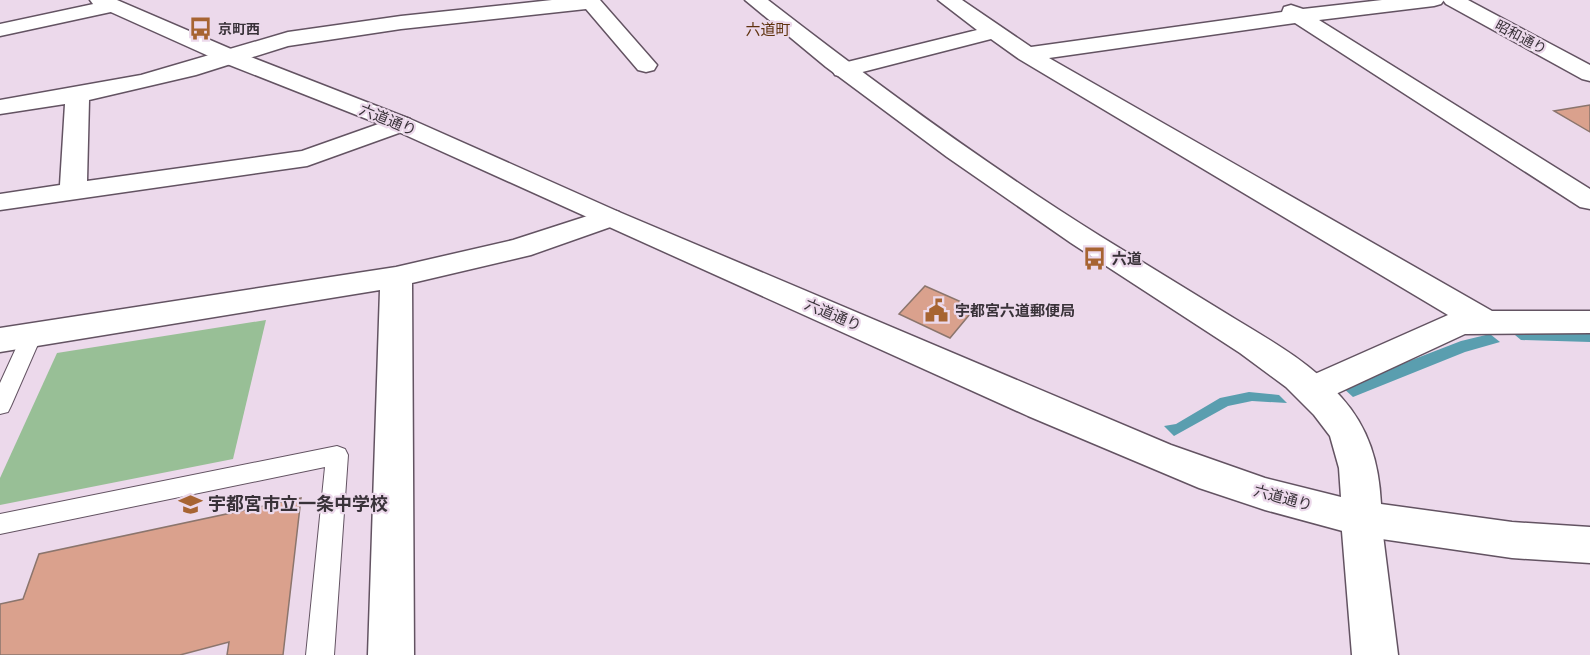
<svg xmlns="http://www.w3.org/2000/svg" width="1590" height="655" viewBox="0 0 1590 655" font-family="Manrope,'Noto Sans JP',sans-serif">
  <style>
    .green { fill: #98bf96 }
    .water { fill: #5a9eaf }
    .building { fill: #daa18d; stroke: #8b756d; stroke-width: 1.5 }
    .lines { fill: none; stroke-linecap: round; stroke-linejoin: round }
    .lane-casing { stroke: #635362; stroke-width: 2 }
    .street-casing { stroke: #635362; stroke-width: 3 }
    .secondary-casing { stroke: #635362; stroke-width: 3 }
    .lane { fill: #fff; fill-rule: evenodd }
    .street { fill: #fff; fill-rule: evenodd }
    .secondary { fill: #fff; fill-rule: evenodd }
    .labels { text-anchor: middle; stroke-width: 4.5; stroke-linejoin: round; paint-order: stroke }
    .far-poi-label { font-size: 14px; font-weight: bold; fill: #393239; stroke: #ecd9eb; text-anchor: start }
    .far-street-label { font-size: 14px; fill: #393239; stroke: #ecd9eb }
    .far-quarter-label { font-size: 15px; fill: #5f320e; stroke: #ecd9eb }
    .street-label { font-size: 15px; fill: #393239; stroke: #ecd9eb }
    .poi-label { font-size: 15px; font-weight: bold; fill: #393239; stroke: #ecd9eb; text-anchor: start }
    .near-poi-label { font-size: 18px; font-weight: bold; fill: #393239; stroke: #ecd9eb; text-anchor: start }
  </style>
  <rect width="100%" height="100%" fill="#ecd9eb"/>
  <!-- green -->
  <path class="green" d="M266 320 233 459 0 505V478L57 353Z"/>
  <!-- water -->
  <path class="water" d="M1509 330 1590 333V342L1521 340Z
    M1490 334 1500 342 1465 352 1353 397 1342 387 1461 341Z
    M1249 392 1279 395 1287 403 1252 401 1228 406 1174 436 1164 426 1176 424 1220 398Z"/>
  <!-- building -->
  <path class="building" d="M1590 105V132L1554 111Z
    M925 286 975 308 950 338 899 314Z
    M301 498 283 655H227L229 642 180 655H0V604L23 599 39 554Z"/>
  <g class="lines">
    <defs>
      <path id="lane" d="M32 328 39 330 42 335 11 406 8 412 0 414V383L22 335 25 330Z
        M337 446 345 449 348 455 334 655H306L325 467 0 534V514Z"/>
      <path id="street" d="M112 0 120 2 123 6 120 10 0 36V24Z
        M552 0H600L657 65 654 70 646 72 638 70 586 9 401 29 288 46 196 75 89 100 87 181 302 151 401 116 410 119 414 124 410 129 307 166 0 210V194L60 185 65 104 0 114V100L141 75 288 32 401 16Z
        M938 0H962L1031 47 1282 12 1284 7 1291 5 1303 9 1382 0H1444L1441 4 1434 6 1319 20 1590 189V209L1580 207 1295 23 1049 58 1492 311H1590V333L1465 334 1325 399 1312 403 1299 399 1294 390 1299 381 1448 315 1019 59 991 39 843 77 835 75 832 70 835 65 977 30Z
        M609 209 619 212 623 218 619 224 531 255 412 283 414 655H368L380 290 0 352V328L396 267 513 240Z
        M1361 502 1375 507 1381 519 1398 655H1352L1341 519 1347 507Z"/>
      <path id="secondary" d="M90 0H117L238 52 410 119 619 212 1171 445 1265 478 1341 497 1339 468 1330 436 1314 415 1286 387 1240 353 1071 243 947 157 826 67 745 0H768C875 83 985 164 1100 236 1144 263 1188 290 1232 317 1270 340 1311 363 1341 397 1369 428 1379 463 1381 504L1512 522 1590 527V563L1512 558 1361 536 1265 510 1199 488 1028 416 392 129 222 62 93 4Z
        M1443 0H1468L1590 65V81L1582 79 1446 4Z"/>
    </defs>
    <!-- lane casing -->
    <use href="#lane" class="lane-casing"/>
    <!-- street casing -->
    <use href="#street" class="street-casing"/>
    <!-- secondary casing -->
    <use href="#secondary" class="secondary-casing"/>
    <!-- lane -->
    <use href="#lane" class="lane"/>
    <!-- street -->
    <use href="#street" class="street"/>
    <!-- secondary -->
    <use href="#secondary" class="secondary"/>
  </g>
  <!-- icons -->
  <defs>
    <symbol id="bus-bare" viewBox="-9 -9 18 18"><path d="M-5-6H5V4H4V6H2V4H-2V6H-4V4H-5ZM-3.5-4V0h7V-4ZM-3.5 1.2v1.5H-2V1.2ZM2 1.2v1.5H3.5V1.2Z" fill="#a76432" stroke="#ecd9eb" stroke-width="2.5" paint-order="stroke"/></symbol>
    <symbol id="civic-bare" viewBox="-9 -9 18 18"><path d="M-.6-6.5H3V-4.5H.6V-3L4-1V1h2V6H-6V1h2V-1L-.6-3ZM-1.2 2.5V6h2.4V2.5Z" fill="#a76432" stroke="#ecd9eb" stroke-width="2.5" paint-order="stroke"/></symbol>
    <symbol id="school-bare" viewBox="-9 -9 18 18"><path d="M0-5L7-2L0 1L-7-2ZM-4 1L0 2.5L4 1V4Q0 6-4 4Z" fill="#a76432" stroke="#ecd9eb" stroke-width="2.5" paint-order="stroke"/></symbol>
  </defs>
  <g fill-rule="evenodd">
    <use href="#bus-bare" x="184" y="12" width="33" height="33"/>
    <use href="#bus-bare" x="1078" y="242" width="33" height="33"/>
    <use href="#civic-bare" x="920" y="294" width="33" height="33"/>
    <use href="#school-bare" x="174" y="488" width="33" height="33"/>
  </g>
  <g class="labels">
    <!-- far-poi labels -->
    <g class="far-poi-label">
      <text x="218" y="34">京町西</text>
    </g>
    <!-- far-street labels -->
    <g class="far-street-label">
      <text transform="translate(1521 37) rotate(28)" y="5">昭和通り</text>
    </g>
    <!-- far-quarter labels -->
    <g class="far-quarter-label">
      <text x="768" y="35">六道町</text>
    </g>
    <!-- street labels -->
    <g class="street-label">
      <text transform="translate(388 120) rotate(22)" y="5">六道通り</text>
      <text transform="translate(833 315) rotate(23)" y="5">六道通り</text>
      <text transform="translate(1283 498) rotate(15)" y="5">六道通り</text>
    </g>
    <!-- poi labels -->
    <g class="poi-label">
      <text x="1112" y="264">六道</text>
      <text x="955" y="316">宇都宮六道郵便局</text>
    </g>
    <!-- near-poi labels -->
    <g class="near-poi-label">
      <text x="208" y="510">宇都宮市立一条中学校</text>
    </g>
  </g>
</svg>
